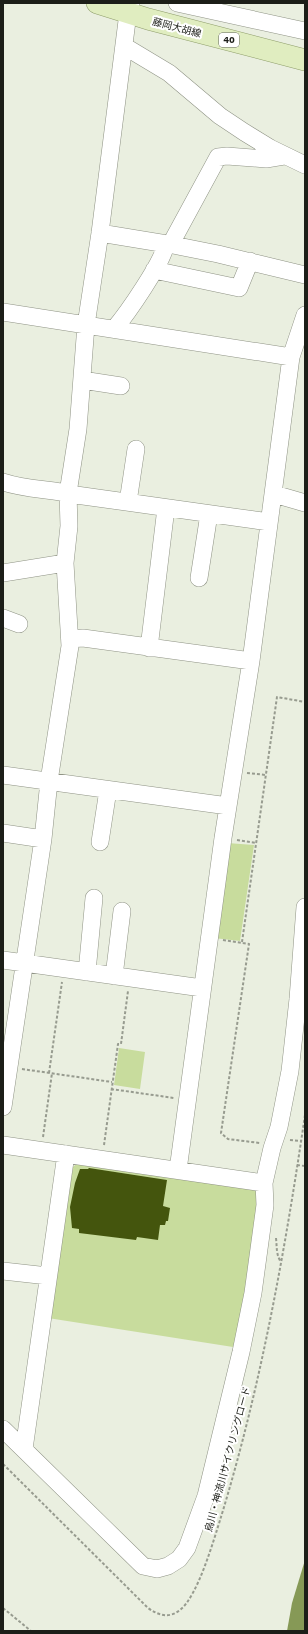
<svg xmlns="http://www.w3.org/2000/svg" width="308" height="1634" viewBox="0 0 308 1634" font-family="'Work Sans','Noto Sans JP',sans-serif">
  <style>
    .green { fill: #c8dc9d }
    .water { fill: #869956 }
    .building { fill: #44550d }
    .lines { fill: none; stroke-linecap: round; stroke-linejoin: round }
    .minor-casing { stroke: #8f9385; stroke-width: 18 }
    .major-casing { stroke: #8e9d6a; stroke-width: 22 }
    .path { stroke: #979b8f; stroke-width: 2; stroke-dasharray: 3 2; stroke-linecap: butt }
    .minor { stroke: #fff; stroke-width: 17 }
    .major { stroke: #e0edc0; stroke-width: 21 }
    .labels { text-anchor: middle; stroke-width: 4; stroke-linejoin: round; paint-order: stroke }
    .shield { fill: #fff; stroke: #60625d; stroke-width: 1 }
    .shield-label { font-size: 9px; font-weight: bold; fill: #1c1e18 }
    .street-label { font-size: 10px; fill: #1c1e18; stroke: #fff }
  </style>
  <rect width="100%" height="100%" fill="#eaefe0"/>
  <!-- green -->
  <path class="green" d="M227 843 254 845 240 941 214 938Z
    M119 1048 145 1052 140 1089 114 1085Z
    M80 1161 256 1188 260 1205 237 1340 233 1347 48 1318 73 1167Z"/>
  <!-- water -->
  <path class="water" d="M305 1560V1631H287L292 1603Z"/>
  <!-- building -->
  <path class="building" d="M89 1168 167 1180 163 1206 170 1208 168 1221H166L165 1225H160L158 1240 137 1237 136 1240 79 1233V1229L72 1228 70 1207 75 1183 80 1169H88Z"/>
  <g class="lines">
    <defs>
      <path id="minor" d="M177 3 305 31
        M124 46 169 73 220 116 244 132 270 148 305 165
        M100 233 173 245 218 254 305 275
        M173 245 174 238 218 157 227 156 266 159 284 156
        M154 270 239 288 250 261
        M3 312 291 357
        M114 329C127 314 163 262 166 244
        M82 380 121 386
        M3 482C27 490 52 489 76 495L269 522
        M274 494 305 503
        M128 502 136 449
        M3 573 65 563
        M199 578 209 514
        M3 618 19 624
        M70 639 83 638 251 661
        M149 648 166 508
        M3 775 228 806
        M3 833 43 839
        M100 842 108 790
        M3 960 202 988
        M87 972 94 898
        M114 976 122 911
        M3 1107 43 839 49 781 70 646 65 563 69 526 68 493 78 429 86 325 100 233 128 13 131 3
        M3 1145 264 1183
        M178 1170 223 838 251 661 291 357 305 315
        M3 1271 48 1276
        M3 1429 143 1566 157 1569 168 1566 179 1559 187 1548 206 1496 241 1352 253 1293 265 1205 264 1183 272 1148 279 1127 290 1071 298 999 305 907
        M24 1449 66 1154"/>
      <path id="major" d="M97 3 148 19 305 60"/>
    </defs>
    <!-- minor casing -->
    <use href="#minor" class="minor-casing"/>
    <!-- major casing -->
    <use href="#major" class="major-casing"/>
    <!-- path -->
    <path class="path" d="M247 773 266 775
      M237 840 256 843
      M223 940 249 944 221 1133 228 1139 260 1143
      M242 942 277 697 305 702
      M22 1069 112 1082
      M49 1073 62 982
      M111 1089 174 1098
      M43 1137 52 1073
      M290 1140 301 1141
      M104 1145 118 1044H121L128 991
      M297 1165 305 1166
      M276 1238C277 1247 276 1255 281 1262
      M3 1464 148 1608C158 1615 169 1619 180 1610 198 1596 214 1539 221 1517 261 1386 285 1251 305 1115
      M3 1608 31 1631"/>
    <!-- minor -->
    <use href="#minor" class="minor"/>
    <!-- major -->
    <use href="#major" class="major"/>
  </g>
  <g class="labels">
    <!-- shield labels -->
    <rect class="shield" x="219" y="33" width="20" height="14" rx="3"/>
    <g class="shield-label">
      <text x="229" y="43">40</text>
    </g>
    <!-- street labels -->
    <g class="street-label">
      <text transform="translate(177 27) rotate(15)" y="4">藤岡大胡線</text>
      <text transform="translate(227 1459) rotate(-75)" y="4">烏川・神流川サイクリングロード</text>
    </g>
  </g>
  <!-- border -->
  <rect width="308" height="1634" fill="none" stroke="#1c1e18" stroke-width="8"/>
</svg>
